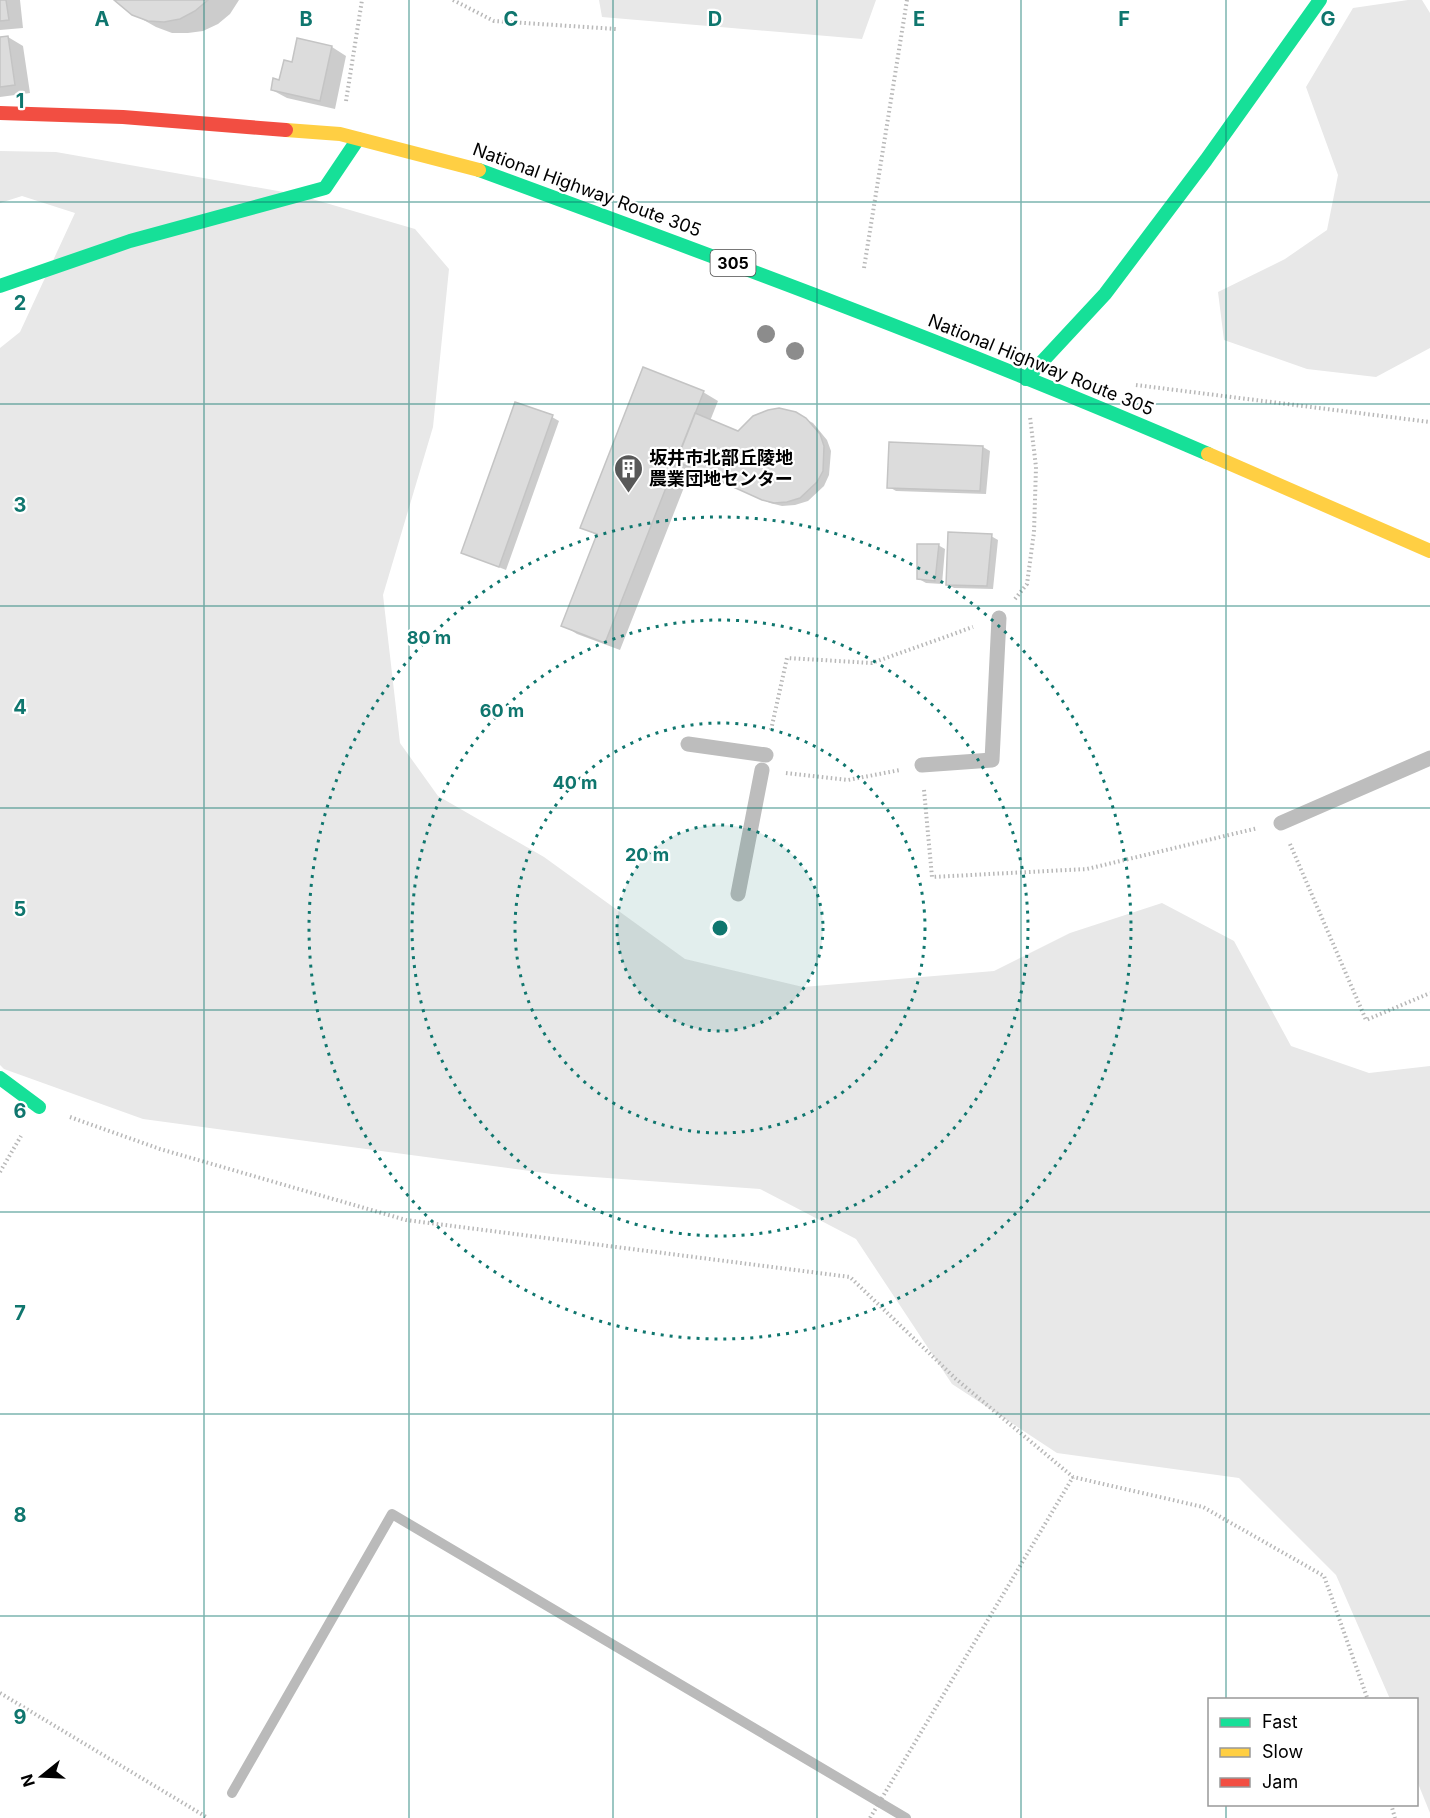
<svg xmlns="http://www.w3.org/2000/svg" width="1430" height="1818" viewBox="0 0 1430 1818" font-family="Inter,'Noto Sans JP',sans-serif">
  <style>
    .green { fill: #e8e8e8 }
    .shadow { fill: #0003 }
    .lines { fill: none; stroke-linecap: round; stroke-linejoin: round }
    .stream { stroke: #bababa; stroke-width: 10 }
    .building { fill: #dcdcdc; stroke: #c4c4c4; stroke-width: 1.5 }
    .path { stroke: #b8b8b8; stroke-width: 4; stroke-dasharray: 1.5 3; stroke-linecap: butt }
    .lane { stroke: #bdbdbd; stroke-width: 15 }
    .fast { stroke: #16e098; stroke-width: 14 }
    .slow { stroke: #ffcf43; stroke-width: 14 }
    .jam { stroke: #f24e42; stroke-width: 14 }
    .tree { fill: #8c8c8c }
    .grid { fill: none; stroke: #0f766e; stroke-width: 1.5; stroke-opacity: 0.55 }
    .ring { fill: none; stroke: #0f766e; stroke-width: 3; stroke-dasharray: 3 6 }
    .labels { text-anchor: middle; stroke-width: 4.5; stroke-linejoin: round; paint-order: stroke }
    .shield { fill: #fff; stroke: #4c4c4c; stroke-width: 1.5 }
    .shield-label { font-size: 16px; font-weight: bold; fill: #000 }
    .street-label { font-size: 18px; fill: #000; stroke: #fff }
    .poi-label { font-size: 18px; font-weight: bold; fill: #000; stroke: #fff; text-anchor: start }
    .grid-label { font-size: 20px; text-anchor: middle; font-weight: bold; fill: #0f766e; stroke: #fff; stroke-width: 4.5; stroke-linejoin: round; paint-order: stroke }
    .centre { fill: #0f766e; stroke: #fff; stroke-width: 3 }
    .ring-label { font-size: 18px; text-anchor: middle; font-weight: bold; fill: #0f766e; stroke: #fff; stroke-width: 4.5; stroke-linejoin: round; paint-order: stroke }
  </style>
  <rect width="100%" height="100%" fill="#fff"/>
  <!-- green -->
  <path class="green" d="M599 0H876L862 39 602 17Z
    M1408 0H1422L1430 13V348L1376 377 1307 369 1224 340 1218 292 1285 259 1327 230 1338 175 1306 87 1353 8Z
    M0 151 56 152 295 194 415 229 449 269 433 427 383 595 400 743 438 796 544 857 685 959 803 987 994 971 1070 933 1162 903 1234 941 1291 1046 1369 1073 1430 1066V1813L1417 1781 1416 1700 1390 1699 1336 1575 1239 1478 1057 1453 952 1384 856 1239 760 1189 552 1174 143 1119 4 1069 0 1065V348L20 332 75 213 22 196 0 203Z"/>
  <!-- shadow -->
  <path class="shadow" d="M0 0H20L23 28 0 30Z
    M116 0H239L230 14 218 24 203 31 188 33H172L156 27 133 14Z
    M8 37 23 46 30 93 0 97V38Z
    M332 47 346 56 335 109 287 98 272 90 293 64Z
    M703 392 718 401 710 421 738 433 805 419 813 423 827 440 831 451 829 475 824 486 808 501 795 505 782 506 770 503 692 467 620 650 577 634 563 625 598 536 582 527Z
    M552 417 559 421 506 570 463 553Z
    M983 447 990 451 986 494 896 491 889 487Z
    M991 536 998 540 993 589 954 588 947 584Z
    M938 545 945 549 942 584 926 583 919 579Z"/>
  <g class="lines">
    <!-- stream -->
    <path class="stream" d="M232 1793 392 1514 906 1818"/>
  </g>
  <!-- building -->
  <path class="building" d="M0 0H6L9 20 0 21Z
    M114 0H208L195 11 180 19 164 22 148 21 132 15Z
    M8 36 15 85 0 87V37Z
    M297 38 332 46 320 101 271 90 273 78 279 80 284 60 292 62Z
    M643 367 704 391 605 643 561 626 597 534 580 528Z
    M515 402 553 415 499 567 461 553Z
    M779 408 796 412 806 418 820 434 824 446 823 471 817 482 800 498 787 502 774 503 762 500 676 461 695 413 738 431 753 416 768 410Z
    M889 442 983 446 980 491 887 488Z
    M948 532 992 534 987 586 946 585Z
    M917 544H939L935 581 917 579Z"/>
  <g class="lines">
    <!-- path -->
    <path class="path" d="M453 0 494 21 616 29
      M346 101 362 0
      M864 268 907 0
      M1136 385 1430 422
      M1015 599 1027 584 1034 532 1036 467 1030 417
      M771 730 787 658 872 663 973 627
      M786 773 848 780 900 770
      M924 790 932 877 1087 869 1258 828
      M1290 844 1366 1020 1430 993
      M70 1117 160 1149 406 1220 850 1277 956 1379 1073 1477 1203 1507 1324 1576 1368 1700
      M0 1172 21 1136
      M0 1693 208 1818
      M1391 1804 1395 1818
      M870 1818 1073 1477"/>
    <!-- lane -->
    <path class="lane" d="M688 744 766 755
      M922 765 992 760 999 618
      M1281 823 1430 758
      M738 894 762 770"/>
    <!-- fast -->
    <path class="fast" d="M479 170C724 260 968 350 1208 454
      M0 286 130 241 325 188 358 139
      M1026 379 1105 294 1206 160 1320 0
      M0 1078 39 1107"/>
    <!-- slow -->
    <path class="slow" d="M286 130 340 134 479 170
      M1208 454 1430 551"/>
    <!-- jam -->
    <path class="jam" d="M0 113 123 117 286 130"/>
  </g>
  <!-- trees -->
  <g class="tree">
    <circle cx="766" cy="334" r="9"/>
    <circle cx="795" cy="351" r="9"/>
  </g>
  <!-- grid -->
  <path class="grid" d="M204 0V1818M409 0V1818M613 0V1818M817 0V1818M1021 0V1818M1226 0V1700M0 202H1430M0 404H1430M0 606H1430M0 808H1430M0 1010H1430M0 1212H1430M0 1414H1430M0 1616H1430M1226 1804V1818"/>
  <!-- distance rings -->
  <circle cx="720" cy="928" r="103" fill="#0f766e" fill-opacity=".12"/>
  <g class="ring">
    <circle cx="720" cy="928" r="103"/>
    <circle cx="720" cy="928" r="205"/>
    <circle cx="720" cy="928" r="308"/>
    <circle cx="720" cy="928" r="411"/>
  </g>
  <!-- icons -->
  <defs>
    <symbol id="building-pin" viewBox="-11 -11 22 30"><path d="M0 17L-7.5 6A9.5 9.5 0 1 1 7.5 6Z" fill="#595959" stroke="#fff"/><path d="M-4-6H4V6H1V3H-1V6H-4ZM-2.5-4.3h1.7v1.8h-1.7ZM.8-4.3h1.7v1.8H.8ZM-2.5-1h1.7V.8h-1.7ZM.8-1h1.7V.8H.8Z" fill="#fff"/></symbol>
  </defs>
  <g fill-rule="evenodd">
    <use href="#building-pin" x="612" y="452" width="33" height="45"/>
  </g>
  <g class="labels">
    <!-- shield labels -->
    <rect class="shield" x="710.5" y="250" width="45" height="26" rx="4.5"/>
    <g class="shield-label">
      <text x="733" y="269">305</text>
    </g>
    <!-- street labels -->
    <g class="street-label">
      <text transform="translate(587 190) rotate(20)" y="6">National Highway Route 305</text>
      <text transform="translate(1041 365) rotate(22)" y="6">National Highway Route 305</text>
    </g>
    <!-- poi labels -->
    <g class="poi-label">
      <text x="649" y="464">坂井市北部丘陵地<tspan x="649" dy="21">農業団地センター</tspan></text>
    </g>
  </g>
  <g class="grid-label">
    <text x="102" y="26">A</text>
    <text x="306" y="26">B</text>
    <text x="511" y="26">C</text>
    <text x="715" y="26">D</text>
    <text x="919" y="26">E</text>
    <text x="1124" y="26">F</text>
    <text x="1328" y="26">G</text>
    <text x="20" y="108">1</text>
    <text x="20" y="310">2</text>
    <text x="20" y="512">3</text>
    <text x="20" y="714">4</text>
    <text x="20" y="916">5</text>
    <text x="20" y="1118">6</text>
    <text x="20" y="1320">7</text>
    <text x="20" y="1522">8</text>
    <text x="20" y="1724">9</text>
  </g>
  <circle cx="720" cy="928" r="9" class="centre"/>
  <g class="ring-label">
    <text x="429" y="644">80 m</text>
    <text x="502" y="717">60 m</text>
    <text x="575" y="789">40 m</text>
    <text x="647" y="861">20 m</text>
  </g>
  <!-- legend -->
  <rect x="1208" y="1698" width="210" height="108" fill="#ffffff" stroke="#999999" stroke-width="1.5"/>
  <rect x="1220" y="1718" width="30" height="9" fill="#16e098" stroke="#999999" stroke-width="1.5"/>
  <text x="1262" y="1728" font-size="18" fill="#000000">Fast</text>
  <rect x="1220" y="1748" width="30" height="9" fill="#ffcf43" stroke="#999999" stroke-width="1.5"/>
  <text x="1262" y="1758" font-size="18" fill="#000000">Slow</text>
  <rect x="1220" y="1778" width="30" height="9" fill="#f24e42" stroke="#999999" stroke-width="1.5"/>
  <text x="1262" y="1788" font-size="18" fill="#000000">Jam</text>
  <!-- north arrow -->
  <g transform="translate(42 1776) rotate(252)" stroke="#ffffff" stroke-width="4.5" paint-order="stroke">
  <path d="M0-4.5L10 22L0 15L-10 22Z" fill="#000000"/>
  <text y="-9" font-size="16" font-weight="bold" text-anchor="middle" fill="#000000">N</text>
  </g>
</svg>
